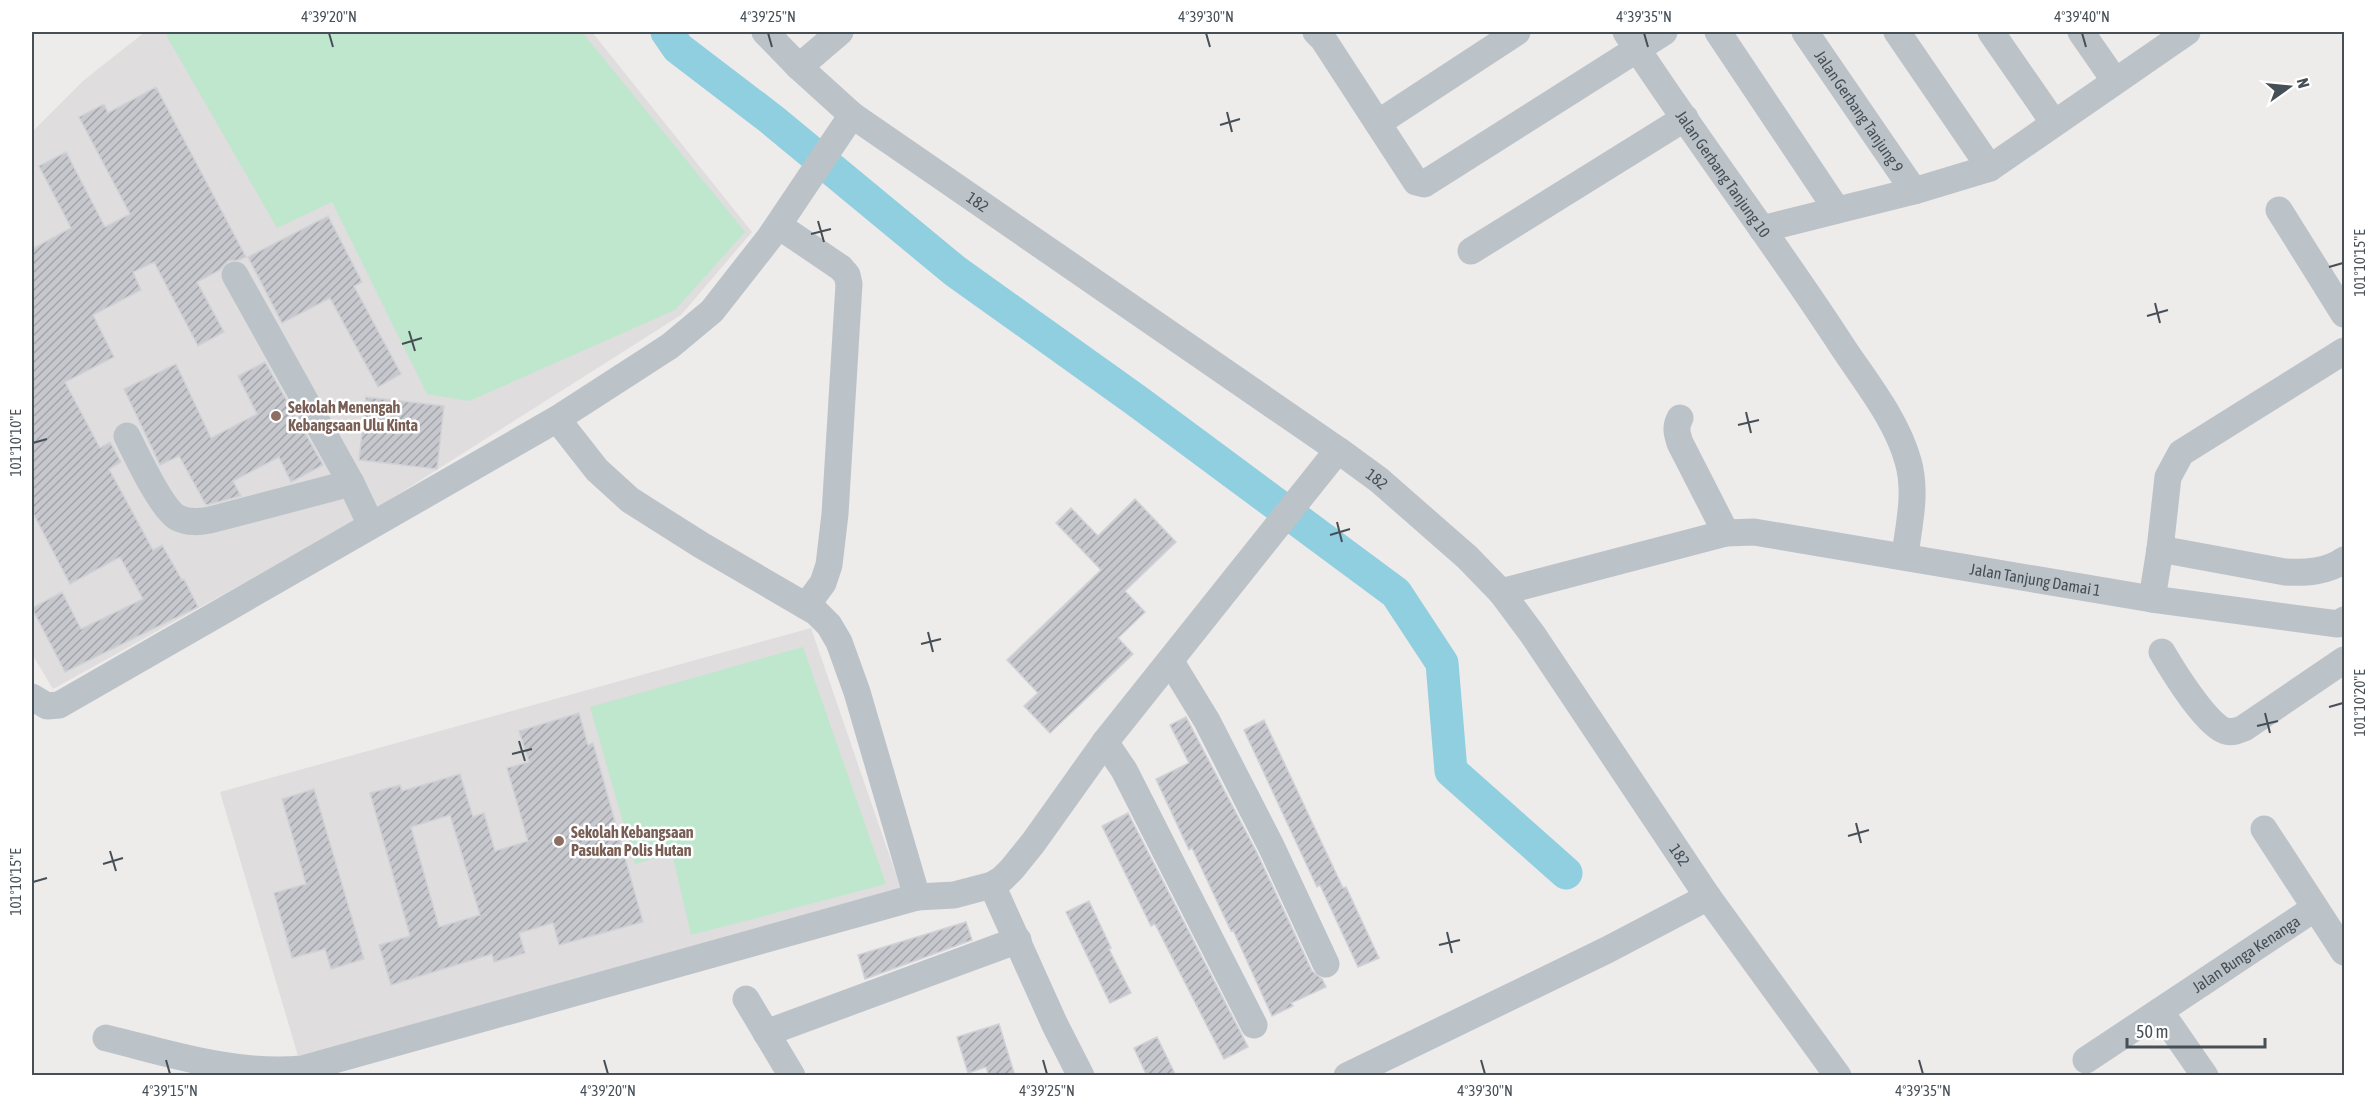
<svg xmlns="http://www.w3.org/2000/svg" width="2376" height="1107" viewBox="0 0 2376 1107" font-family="'Asap Condensed',sans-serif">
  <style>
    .education { fill: #dfdddd }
    .grass { fill: #bee7ce }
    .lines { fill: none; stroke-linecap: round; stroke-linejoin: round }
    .river { stroke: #90cfdf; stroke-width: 33 }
    .building { fill: url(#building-hatch); stroke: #d0d2d6; stroke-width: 1.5; fill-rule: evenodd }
    .minor { stroke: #bbc3c9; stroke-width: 27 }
    .ticks { fill: none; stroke: #464f56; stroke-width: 2 }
    .education-dot { fill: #8d6e63; stroke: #fff; stroke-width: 2 }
    .labels { text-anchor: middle; stroke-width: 5; stroke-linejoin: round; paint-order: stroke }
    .street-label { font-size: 16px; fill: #464f56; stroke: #fff }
    .education-label { font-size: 16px; font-weight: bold; fill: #785e54; stroke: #fff; text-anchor: start }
    .neatline { fill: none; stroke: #464f56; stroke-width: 2 }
    .ticks-label { font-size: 15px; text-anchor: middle; fill: #464f56 }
  </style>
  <defs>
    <pattern id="building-hatch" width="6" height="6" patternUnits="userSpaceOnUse" patternTransform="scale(1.5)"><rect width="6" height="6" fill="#c7c8ce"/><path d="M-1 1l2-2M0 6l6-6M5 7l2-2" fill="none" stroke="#a3a5aa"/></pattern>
  </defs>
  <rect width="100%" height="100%" fill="#eeebeb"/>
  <!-- education -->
  <path class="education" d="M145 32H592L752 232 681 315 361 518 53 689 32 654V132L84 80Z
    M811 628 901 889 298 1056 220 792Z"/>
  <!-- grass -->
  <path class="grass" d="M171 32H582L745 232 675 310 469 401 427 394 332 202 277 228 166 35Z
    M803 647 886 884 691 935 672 853 635 864 590 707Z"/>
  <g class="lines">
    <!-- river -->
    <path class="river" d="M667 32 678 48 771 119 955 271 1137 401 1396 593 1442 663 1451 771 1566 873"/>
  </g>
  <!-- building -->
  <path class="building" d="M156 87 246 257 239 260 228 261 220 270 197 282 224 332 198 346 154 262 133 272 141 290 93 315 114 357 65 382 100 448 110 442 121 462 109 469 153 550 162 545 182 580 184 579 198 607 65 672 32 608 62 592 81 629 143 599 120 557 70 584 32 511V249L71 228 39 166 66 152 105 227 130 214 79 117 104 104 108 113Z
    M328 216 362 282 354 286 401 374 378 387 330 298 282 323 248 257Z
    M265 362 323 465 291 482 279 457 233 481 241 496 206 505 179 456 160 465 124 389 176 364 211 438 257 414 238 376Z
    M366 397 444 406 437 469 359 460Z
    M1135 499 1176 542 1125 591 1145 612 1118 638 1133 654 1050 733 1024 706 1038 693 1007 660 1101 570 1056 523 1071 508 1098 536Z
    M579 713 588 745 593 743 643 922 559 945 553 923 519 933 525 953 494 962 492 954 391 985 379 945 410 936 370 793 400 785 402 791 460 774 473 817 484 813 495 851 528 841 507 768 529 762 519 731ZM450 815 480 915 439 927 411 827Z
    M1186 717 1257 853 1312 971 1322 979 1326 987 1291 1003 1293 1006 1272 1016 1233 930 1231 931 1192 848 1189 850 1156 779 1189 763 1170 725Z
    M1264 720 1343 888 1346 887 1379 958 1358 967 1320 885 1317 887 1244 730Z
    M314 789 364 959 331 969 325 949 292 958 274 893 306 884 282 799Z
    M1128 813 1248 1047 1224 1059 1155 924 1151 926 1102 826Z
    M1089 901 1111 948 1109 949 1131 993 1110 1003 1066 912Z
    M966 922 972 940 865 979 858 955Z
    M999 1024 1015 1076H989L986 1067 968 1073 957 1037Z
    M1157 1037 1176 1076H1147L1134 1048Z"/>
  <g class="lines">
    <!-- minor -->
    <g class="minor">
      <path id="s1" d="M765 32 799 67 852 115 1338 450 1379 480 1467 557 1501 592 1533 635 1708 897 1838 1076"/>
      <path d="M1316 32 1323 39 1416 182 1424 184 1664 32"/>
      <path id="s2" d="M1626 32C1694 137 1771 237 1840 343 1864 380 1896 418 1908 461 1917 492 1909 524 1905 555"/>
      <path d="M1718 32 1837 210"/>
      <path id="s3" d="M1805 32 1914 191"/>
      <path d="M1897 32 1990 168"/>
      <path d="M1991 32 2054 123"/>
      <path d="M2081 32 2115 81"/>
      <path d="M799 67 840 32"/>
      <path d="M1378 123 1517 32"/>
      <path d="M2279 210 2344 314"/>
      <path d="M779 226 841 268 847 275 849 284 835 514 829 565 823 583 806 606"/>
      <path d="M1762 229 1914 191 1990 168 2187 32"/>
      <path d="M1471 251 1685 118"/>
      <path d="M235 275 351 483 371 525"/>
      <path d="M1680 418C1675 427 1677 434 1680 443L1726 533"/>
      <path d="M557 419 597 470 630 500 701 545 816 612 829 625 839 642 857 692 917 897"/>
      <path d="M127 436C136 454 162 510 178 518 189 523 199 522 210 520L351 483"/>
      <path d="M2160 549 2285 572C2306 573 2327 572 2344 560"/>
      <path id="s4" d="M1501 592 1726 533 1754 532 2152 599 2338 624 2344 620"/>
      <path d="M2152 599 2160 549 2168 477 2181 453 2344 351"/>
      <path d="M2162 652C2172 669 2208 728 2226 731 2233 733 2239 730 2244 728L2344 660"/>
      <path d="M1171 662 1207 721 1271 846 1326 964"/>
      <path d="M32 697 47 706 59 705 557 419 670 346 712 311 770 237 852 115"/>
      <path d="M1105 742 1124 770 1254 1025"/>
      <path d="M2264 829 2344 952"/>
      <path d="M992 885 1055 1025 1081 1076"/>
      <path d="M746 999 792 1076"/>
      <path d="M2160 1011 2205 1076"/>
      <path d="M766 1033 1018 940"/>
      <path d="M106 1038C172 1054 233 1075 302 1069L917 897 954 895 992 885 1002 879 1012 869 1033 843 1105 742 1338 450"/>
      <path id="s5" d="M2086 1060 2315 908"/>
      <path d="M1347 1076 1607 950 1708 897"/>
    </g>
  </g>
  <!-- ticks -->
  <path class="ticks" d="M329 33 333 47M768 33 772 47M1206 33 1210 47M1644 33 1648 47M2082 33 2086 47M1227 112 1232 132M1220 125 1240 119M818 221 824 242M811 234 831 229M2329 267 2343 263M2155 303 2160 323M2147 316 2168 310M409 331 415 351M402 344 422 338M1746 412 1751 433M1738 425 1759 420M33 443 47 439M1337 522 1342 542M1330 535 1350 529M928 632 933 652M921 644 941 639M2329 707 2343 703M2265 713 2270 733M2257 726 2278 721M519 741 525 761M512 754 532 749M1856 823 1861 843M1848 836 1869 830M110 851 116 871M103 864 123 858M33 882 47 878M1447 932 1452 953M1439 945 1460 940M166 1060 170 1074M604 1060 608 1074M1043 1060 1047 1074M1481 1060 1485 1074M1919 1060 1923 1074"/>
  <!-- markers -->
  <g class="education-dot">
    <circle cx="276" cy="416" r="6"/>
    <circle cx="559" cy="841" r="6"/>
  </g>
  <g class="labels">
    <!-- street labels -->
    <g class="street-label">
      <text dy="6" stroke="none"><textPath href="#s3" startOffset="96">Jalan Gerbang Tanjung 9</textPath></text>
      <text dy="6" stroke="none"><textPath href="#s2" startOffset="172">Jalan Gerbang Tanjung 10</textPath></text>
      <text dy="6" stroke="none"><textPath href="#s1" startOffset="273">182</textPath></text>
      <text dy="6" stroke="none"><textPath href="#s1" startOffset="759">182</textPath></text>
      <text dy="6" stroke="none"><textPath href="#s4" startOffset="546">Jalan Tanjung Damai 1</textPath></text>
      <text dy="6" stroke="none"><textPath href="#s1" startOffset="1245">182</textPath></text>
      <text dy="6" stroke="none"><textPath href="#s5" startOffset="192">Jalan Bunga Kenanga</textPath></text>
    </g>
    <!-- education labels -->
    <g class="education-label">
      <text x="288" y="413">Sekolah Menengah<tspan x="288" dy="18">Kebangsaan Ulu Kinta</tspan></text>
      <text x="571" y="838">Sekolah Kebangsaan<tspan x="571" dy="18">Pasukan Polis Hutan</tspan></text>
    </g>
  </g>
  <!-- border -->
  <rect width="2376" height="1107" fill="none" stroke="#ffffff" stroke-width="66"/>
  <!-- north arrow -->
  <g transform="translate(2289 87) rotate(75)" stroke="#ffffff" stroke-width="4.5" paint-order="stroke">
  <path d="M0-4.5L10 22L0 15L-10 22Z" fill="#464f56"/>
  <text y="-9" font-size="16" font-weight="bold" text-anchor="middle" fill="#464f56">N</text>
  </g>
  <!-- scale -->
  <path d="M2127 1038v9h138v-9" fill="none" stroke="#464f56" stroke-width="3"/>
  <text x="2136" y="1038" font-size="18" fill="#464f56" stroke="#ffffff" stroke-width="4.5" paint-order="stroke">50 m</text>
  <rect x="33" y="33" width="2310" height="1041" class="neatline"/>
  <g class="ticks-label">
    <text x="329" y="22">4°39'20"N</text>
    <text x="768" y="22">4°39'25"N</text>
    <text x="1206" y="22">4°39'30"N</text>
    <text x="1644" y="22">4°39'35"N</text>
    <text x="2082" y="22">4°39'40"N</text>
    <text transform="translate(2360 263) rotate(-90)" y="5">101°10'15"E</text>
    <text transform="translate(16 443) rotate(-90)" y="5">101°10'10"E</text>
    <text transform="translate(2360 703) rotate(-90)" y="5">101°10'20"E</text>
    <text transform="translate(16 882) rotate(-90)" y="5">101°10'15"E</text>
    <text x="170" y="1096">4°39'15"N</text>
    <text x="608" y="1096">4°39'20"N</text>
    <text x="1047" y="1096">4°39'25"N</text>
    <text x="1485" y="1096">4°39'30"N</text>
    <text x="1923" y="1096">4°39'35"N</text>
  </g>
</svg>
